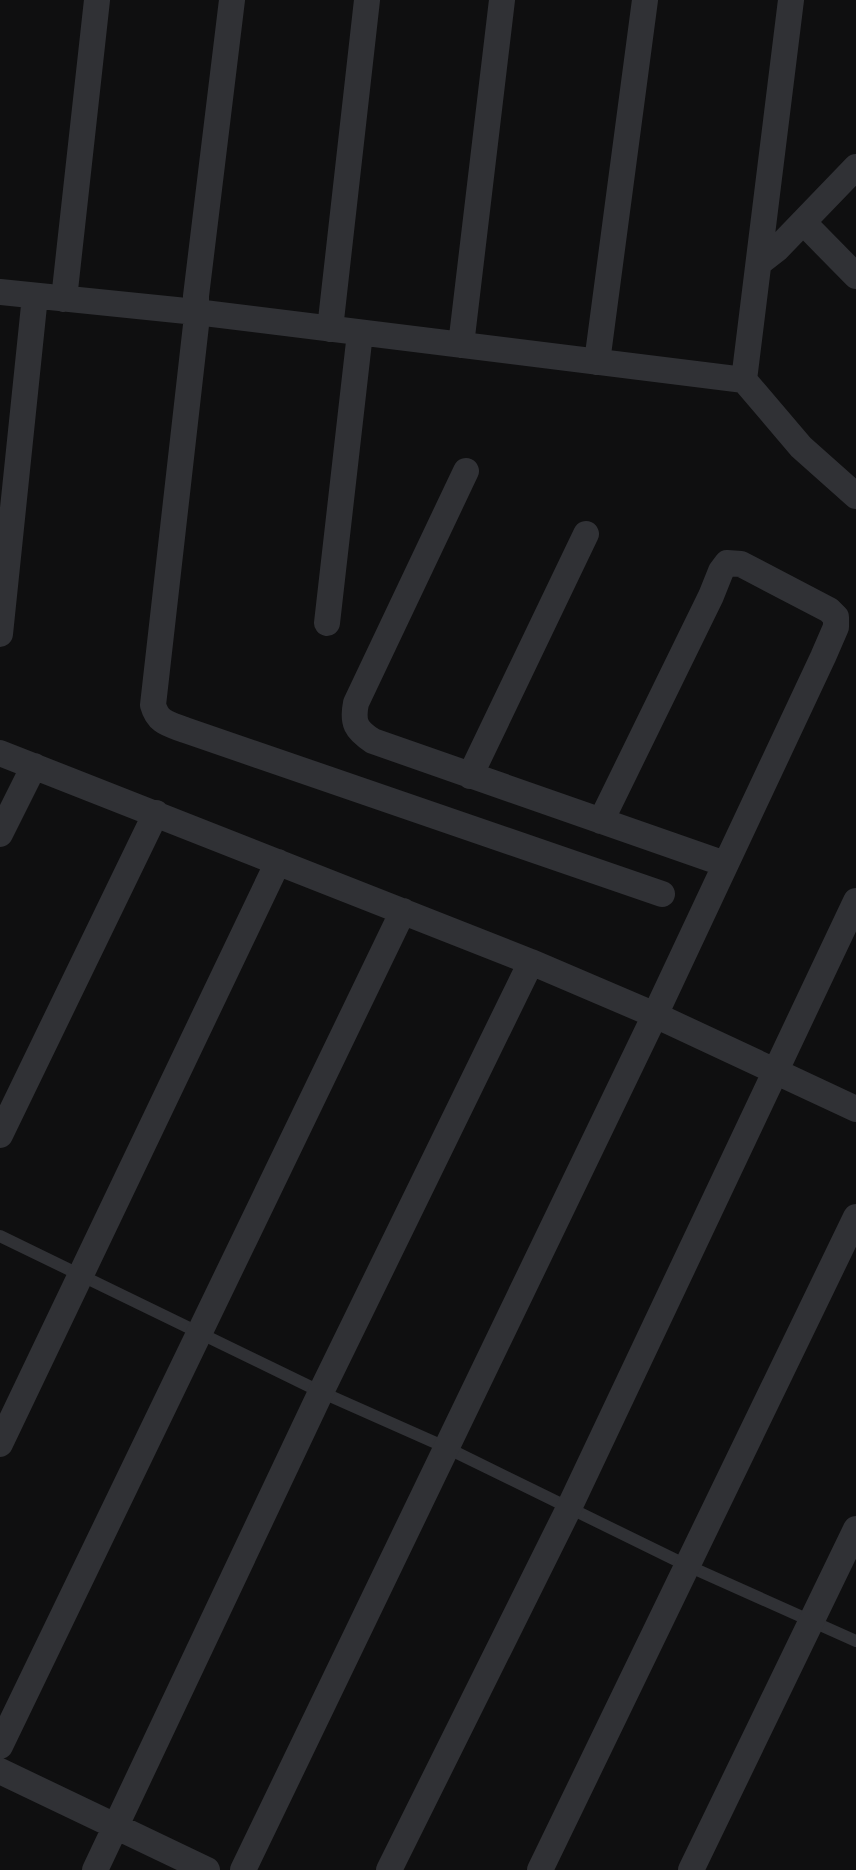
<svg xmlns="http://www.w3.org/2000/svg" width="856" height="1870" viewBox="0 0 856 1870" font-family="Commissioner,sans-serif">
  <style>
    .lines { fill: none; stroke-linecap: round; stroke-linejoin: round }
    .service { stroke: #303135; stroke-width: 12 }
    .minor { stroke: #303135; stroke-width: 26 }
  </style>
  <rect width="100%" height="100%" fill="#0f0f10"/>
  <g class="lines">
    <!-- service -->
    <path class="service" d="M0 1236 321 1392 445 1447 686 1565 856 1641"/>
    <!-- minor -->
    <path class="minor" d="M232 0 196 296V325L153 705C158 723 169 724 185 730L662 894
      M803 222 856 276
      M759 263 777 249 856 167
      M0 292 196 312 744 380 801 447 856 496
      M64 299 97 0
      M330 329 367 0
      M461 345 502 0
      M597 362 645 0
      M744 380 791 0
      M466 471 356 703C352 723 356 730 373 741L725 864
      M327 623 360 333
      M0 634 35 296
      M0 753 531 962 655 1015 856 1109
      M470 776 586 534
      M0 834 34 766
      M0 1135 156 813
      M0 1444 278 862
      M0 1746 403 911
      M0 1771 207 1870
      M95 1870 321 1392 531 962
      M243 1870 655 1015 823 657 836 627V617L829 610 741 564 727 563 721 571 711 596 601 821
      M389 1870 569 1508 856 901
      M540 1870 856 1217
      M691 1870 856 1529"/>
  </g>
</svg>
